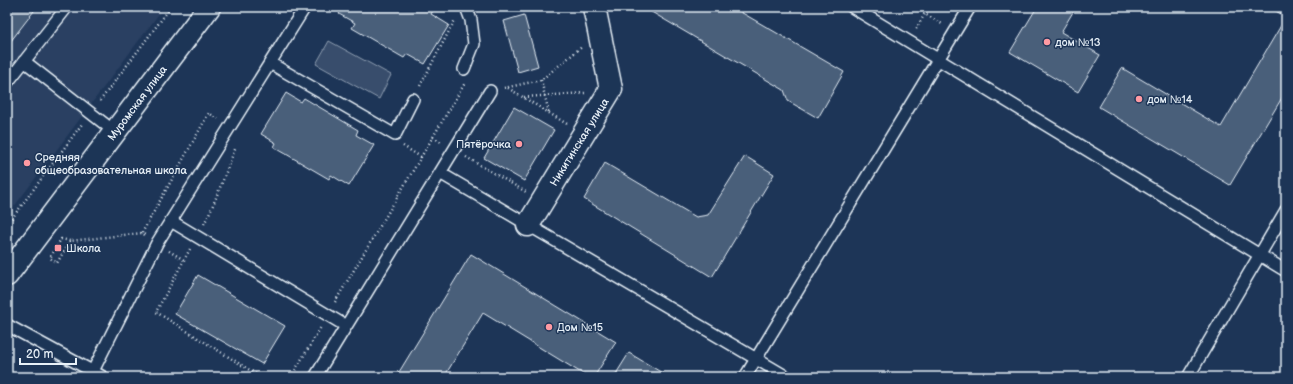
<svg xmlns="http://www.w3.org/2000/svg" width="1293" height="384" viewBox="0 0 1293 384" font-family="'Balsamiq Sans',sans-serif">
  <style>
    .built { fill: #2a4162 }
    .green { fill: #374d6c; stroke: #909fb2 }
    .building { fill: #495e7a; stroke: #e8f1f8 }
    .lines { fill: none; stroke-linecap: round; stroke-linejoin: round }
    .service-casing { stroke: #e8f1f8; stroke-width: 14 }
    .minor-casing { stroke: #e8f1f8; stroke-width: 25 }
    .tertiary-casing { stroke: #e8f1f8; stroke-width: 25 }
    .path { stroke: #e8f1f8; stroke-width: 2.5; stroke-dasharray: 1 3; stroke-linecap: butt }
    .service { stroke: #1d3557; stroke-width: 11 }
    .minor { stroke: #1d3557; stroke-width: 22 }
    .tertiary { stroke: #1d3557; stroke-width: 22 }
    .poi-dot { fill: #ff9aa2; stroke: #1d3557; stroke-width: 1.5 }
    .labels { text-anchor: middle; stroke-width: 3; stroke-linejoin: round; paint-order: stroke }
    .poi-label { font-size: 11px; fill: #e8f1f8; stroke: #1d3557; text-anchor: start }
    .street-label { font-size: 11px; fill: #e8f1f8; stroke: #1d3557 }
  </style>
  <rect width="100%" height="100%" fill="#1d3557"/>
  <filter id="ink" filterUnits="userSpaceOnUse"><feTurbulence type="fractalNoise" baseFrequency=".025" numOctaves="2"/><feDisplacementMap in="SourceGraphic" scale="8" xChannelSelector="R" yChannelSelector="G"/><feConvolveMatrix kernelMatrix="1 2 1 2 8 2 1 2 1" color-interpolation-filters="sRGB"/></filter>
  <g filter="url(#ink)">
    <!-- built -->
    <path class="built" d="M7 7H164L7 216Z"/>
    <!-- green -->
    <path class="green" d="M329 41 391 75 379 99 316 64Z"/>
    <!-- building -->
    <path class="building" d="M7 7H37L7 46Z
      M343 7H430L434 9 431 14 449 25 425 64 407 54 404 58 352 28 355 23 339 14Z
      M643 7H732L844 72 818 118 788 101 784 90Z
      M1037 7H1076L1061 32 1100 55 1078 92 1010 52Z
      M1269 7H1286V17Z
      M524 15 538 66 518 72 504 21Z
      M1286 17V91L1230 185 1099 107 1122 68 1221 127Z
      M286 93 301 102 304 98 358 130 356 135 374 145 349 186 331 175 329 179 274 147 276 143 261 134Z
      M514 107 554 130 524 181 484 158Z
      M745 156 774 174 712 277 584 199 605 163 696 217 708 215Z
      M471 254 616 342 594 377H588L483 313 444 377H396Z
      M198 275 285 326 262 364 175 314Z
      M629 353 669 377H614Z"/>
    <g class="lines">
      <defs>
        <path id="service" d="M852 7 1286 271
          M24 61 115 132
          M270 63 395 135 413 99
          M464 69 474 44 471 20 466 7
          M7 83 67 7
          M440 173 787 377
          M171 221 346 326
          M7 325 103 377
          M90 377 157 243 305 7
          M315 377 490 91
          M745 377 970 7
          M1188 377 1286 210"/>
        <path id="minor" d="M528 225 611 89 594 7"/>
        <path id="tertiary" d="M7 275 209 7"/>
      </defs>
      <!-- service casing -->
      <use href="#service" class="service-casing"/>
      <!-- minor casing -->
      <use href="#minor" class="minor-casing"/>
      <!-- tertiary casing -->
      <use href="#tertiary" class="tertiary-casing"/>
      <!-- path -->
      <path class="path" d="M913 7 942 24
        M916 29 929 7
        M541 80 549 113
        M420 86 455 20
        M504 88 541 80 583 46
        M508 88 567 124
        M524 97 585 93
        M100 101 171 7
        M433 137 441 142
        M403 146 421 157
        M466 157 526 192
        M204 224C217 199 225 173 236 147
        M7 225 82 124
        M7 231 13 235
        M142 233 209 113 218 119
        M70 241 57 263 50 258 61 239 70 241 142 233 145 235
        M190 249 156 312 261 377
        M169 251 184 260
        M335 302 465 83
        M291 377 321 327"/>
      <!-- service -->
      <use href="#service" class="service"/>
      <!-- minor -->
      <use href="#minor" class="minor"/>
      <!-- tertiary -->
      <use href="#tertiary" class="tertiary"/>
    </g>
  </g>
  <!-- markers -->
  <g class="poi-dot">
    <circle cx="1047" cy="42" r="4"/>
    <circle cx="1139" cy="99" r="4"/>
    <circle cx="519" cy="144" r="4"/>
    <circle cx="27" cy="163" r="4"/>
    <rect x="54" y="244" width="8" height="8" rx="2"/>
    <circle cx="549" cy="327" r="4"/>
  </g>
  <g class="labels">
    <!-- poi labels -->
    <g class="poi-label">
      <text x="1055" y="46">дом №13</text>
      <text x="1147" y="103">дом №14</text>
      <text x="511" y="148" text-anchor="end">Пятёрочка</text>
      <text x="35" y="161">Средняя<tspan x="35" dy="13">общеобразовательная школа</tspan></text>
      <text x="66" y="252">Школа</text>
      <text x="557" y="331">Дом №15</text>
    </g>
    <!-- street labels -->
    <g class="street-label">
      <text transform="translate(137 103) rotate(-53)" y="4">Муромская улица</text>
      <text transform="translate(579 142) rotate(-58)" y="4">Никитинская улица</text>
    </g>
  </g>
  <!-- margin -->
  <rect width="1293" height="384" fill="none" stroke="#1d3557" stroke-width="24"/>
  <rect x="12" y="12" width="1269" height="360" fill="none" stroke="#e8f1f8" stroke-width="1.5" filter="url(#ink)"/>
  <!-- scale -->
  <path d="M20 358v6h56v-6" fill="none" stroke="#e8f1f8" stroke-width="2"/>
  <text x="26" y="358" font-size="12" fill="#e8f1f8" stroke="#1d3557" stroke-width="3" paint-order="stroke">20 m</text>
</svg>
